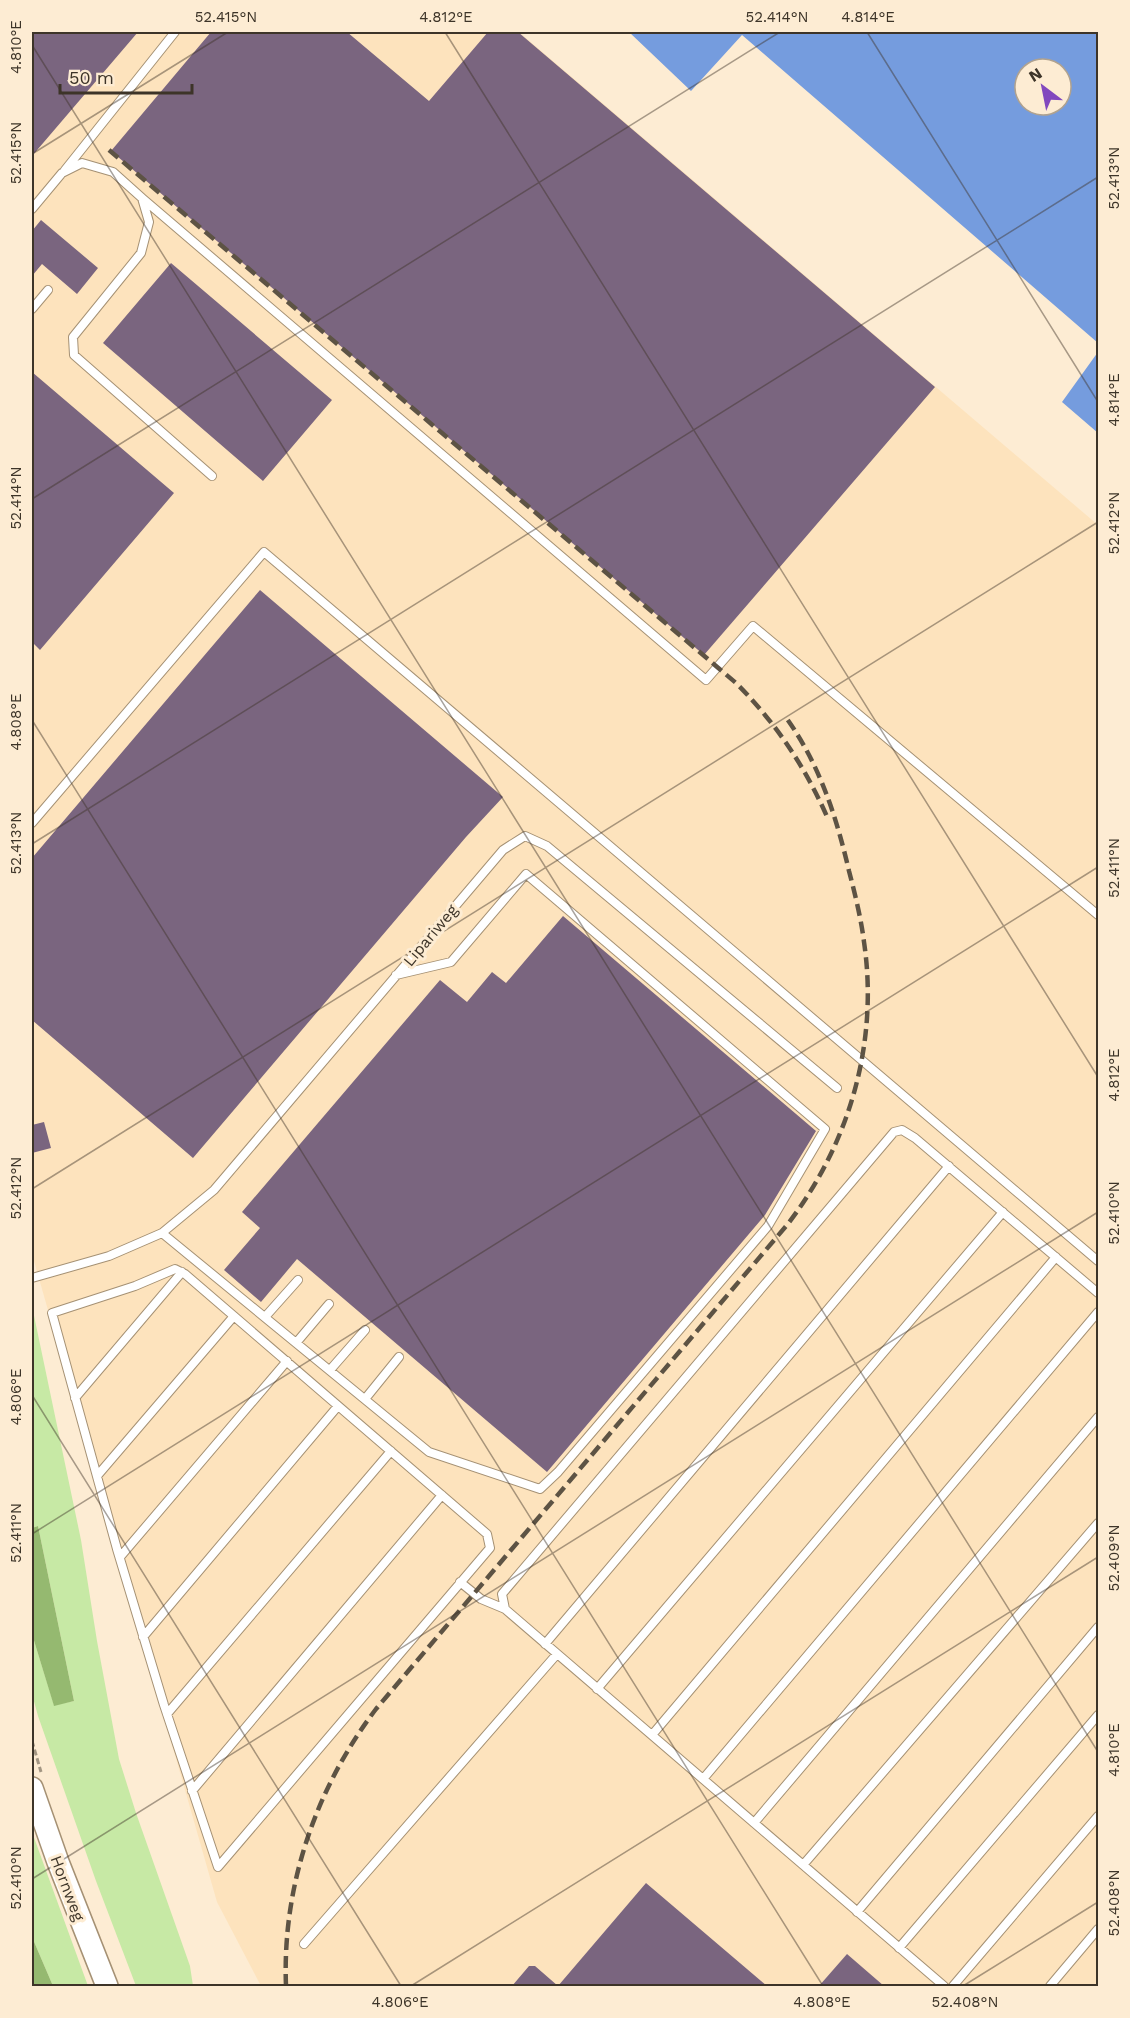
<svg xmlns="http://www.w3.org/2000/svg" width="1130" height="2018" viewBox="0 0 1130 2018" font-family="'Work Sans',sans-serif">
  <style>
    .built { fill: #fde3bd }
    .green { fill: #c7e9a5 }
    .forest { fill: #95b970 }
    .water { fill: #759cde; fill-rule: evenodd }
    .building { fill: #7a657f }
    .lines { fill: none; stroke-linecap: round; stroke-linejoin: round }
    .lane-casing { stroke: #a59174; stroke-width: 10 }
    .secondary-casing { stroke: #a59174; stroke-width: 24 }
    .path { stroke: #a39683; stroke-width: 3; stroke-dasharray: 6 3; stroke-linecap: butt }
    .lane { stroke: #fff; stroke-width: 8 }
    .secondary { stroke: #fff; stroke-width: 21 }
    .rail { stroke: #5d5344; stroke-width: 4.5; stroke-dasharray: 12 6; stroke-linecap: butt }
    .ticks { fill: none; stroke: #3d3428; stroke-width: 1.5; stroke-opacity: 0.45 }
    .labels { text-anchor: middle; stroke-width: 6; stroke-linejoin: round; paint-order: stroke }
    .street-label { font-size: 16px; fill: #3d3428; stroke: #fdecd3 }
    .neatline { fill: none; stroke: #3d3428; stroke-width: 2 }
    .ticks-label { font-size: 15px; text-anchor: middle; fill: #3d3428 }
  </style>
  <rect width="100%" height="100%" fill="#fdecd3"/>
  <!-- built -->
  <path class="built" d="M32 32H519L1098 525V1986H261L217 1902 32 1254Z"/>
  <!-- green -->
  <path class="green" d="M32 1306 81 1540 97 1641 119 1759 136 1813 190 1966 193 1986H136L96 1881 38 1716 32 1694V1634L54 1705 74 1701 38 1526 32 1528Z
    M32 1832 88 1986H53L32 1937Z"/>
  <!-- forest -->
  <path class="forest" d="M38 1526 74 1701 54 1706 32 1634V1528Z
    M32 1937 53 1986H32Z"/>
  <!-- water -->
  <path class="water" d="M629 32H1098V343L742 35 691 91ZM1025 69H1061V105H1025Z
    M1098 352V433L1062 402Z"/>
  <!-- building -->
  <path class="building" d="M32 32H138L32 156Z
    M211 32H347L429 101 488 32H518L935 387 704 655 111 151Z
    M41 220 98 268 77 294 42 264 32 276V231Z
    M171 263 332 400 263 481 103 343Z
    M32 372 174 493 40 650 32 642Z
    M260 590 503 797 466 837 193 1158 32 1020V858Z
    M563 916 816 1131 765 1215 547 1472 297 1259 261 1302 224 1270 260 1228 242 1212 440 980 467 1002 492 972 506 983Z
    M44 1122 51 1148 32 1153V1125Z
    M646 1883 767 1986H512L529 1966H535L558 1986Z
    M847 1954 884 1986H819Z"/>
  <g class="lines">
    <defs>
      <path id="lane" d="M65 170 175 32
        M142 198 706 680 753 626 1098 915
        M32 209 62 173 82 163 113 172 142 198 149 222 141 253 73 337 74 355 212 476
        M32 309 48 290
        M32 823 264 552 1098 1261
        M162 1233 429 1452 540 1489 558 1472 768 1226 825 1129 526 874 451 962 396 975
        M175 1269 185 1274 487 1534 490 1548 218 1867 164 1705 117 1549 52 1313 135 1286Z
        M32 1278 109 1256 162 1233 214 1190 503 850 525 836 547 846 837 1088
        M265 1317 298 1280
        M296 1343 329 1304
        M330 1370 365 1330
        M75 1398 182 1272
        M365 1399 399 1357
        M97 1476 234 1316
        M120 1557 287 1361
        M460 1582 481 1599 505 1609 944 1986
        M505 1609 502 1594 894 1132 902 1130 915 1138 1098 1293
        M143 1637 338 1406
        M545 1644 949 1166
        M597 1689 1003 1212
        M167 1714 391 1451
        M652 1735 1056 1257
        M703 1779 1098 1312
        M192 1791 442 1495
        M754 1823 1098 1417
        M803 1865 1098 1523
        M857 1912 1098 1627
        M304 1944 557 1654
        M899 1948 1098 1715
        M953 1986 1098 1816
        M1050 1986 1098 1929"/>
      <path id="secondary" d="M32 1788 58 1862 107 1986"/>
    </defs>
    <!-- lane casing -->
    <use href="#lane" class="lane-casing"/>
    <!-- secondary casing -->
    <use href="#secondary" class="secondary-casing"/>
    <!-- path -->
    <path class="path" d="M32 1741 41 1772"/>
    <!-- lane -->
    <use href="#lane" class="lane"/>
    <!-- secondary -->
    <use href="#secondary" class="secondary"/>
    <!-- rail -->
    <path class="rail" d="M109 150 736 683C776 723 806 768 828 819
      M286 1986C282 1886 316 1788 376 1709L787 1225C849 1145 879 1043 864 942 861 918 855 894 849 871 836 815 819 763 785 716"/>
  </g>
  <!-- ticks -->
  <path class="ticks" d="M445 32 1098 1077M867 32 1098 402M32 45 1098 1752M32 154 228 32M32 499 780 32M32 720 823 1986M32 844 1098 177M32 1189 1098 522M32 1395 401 1986M32 1534 1098 867M32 1879 1098 1212M411 1986 1098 1557M963 1986 1098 1902"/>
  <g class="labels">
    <!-- street labels -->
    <g class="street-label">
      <text transform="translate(430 935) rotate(-50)" y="6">Lipariweg</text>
      <text transform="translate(68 1888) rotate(69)" y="6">Hornweg</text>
    </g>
  </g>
  <!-- border -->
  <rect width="1130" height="2018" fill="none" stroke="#fdecd3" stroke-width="66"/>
  <!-- north arrow -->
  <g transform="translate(1043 87) rotate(328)"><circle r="28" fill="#fdecd3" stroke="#b0a28f" stroke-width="1.5"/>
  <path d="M0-4.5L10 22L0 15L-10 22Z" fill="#8248be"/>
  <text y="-9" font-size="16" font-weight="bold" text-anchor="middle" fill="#3d3428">N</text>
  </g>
  <!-- scale -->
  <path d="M60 84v9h132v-9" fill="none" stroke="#3d3428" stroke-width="3"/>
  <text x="69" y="84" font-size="18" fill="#3d3428" stroke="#fdecd3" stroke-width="4.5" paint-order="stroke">50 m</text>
  <rect x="33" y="33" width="1064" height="1952" class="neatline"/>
  <g class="ticks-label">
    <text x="226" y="22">52.415°N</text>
    <text x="446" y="22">4.812°E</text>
    <text x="777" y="22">52.414°N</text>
    <text x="868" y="22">4.814°E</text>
    <text transform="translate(16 47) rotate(-90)" y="5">4.810°E</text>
    <text transform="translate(16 153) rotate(-90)" y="5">52.415°N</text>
    <text transform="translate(1114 178) rotate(-90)" y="5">52.413°N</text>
    <text transform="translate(1114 400) rotate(-90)" y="5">4.814°E</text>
    <text transform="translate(16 498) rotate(-90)" y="5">52.414°N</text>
    <text transform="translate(1114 523) rotate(-90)" y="5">52.412°N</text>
    <text transform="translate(16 722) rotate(-90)" y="5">4.808°E</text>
    <text transform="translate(16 843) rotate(-90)" y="5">52.413°N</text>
    <text transform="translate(1114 868) rotate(-90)" y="5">52.411°N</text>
    <text transform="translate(1114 1075) rotate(-90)" y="5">4.812°E</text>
    <text transform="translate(16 1188) rotate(-90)" y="5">52.412°N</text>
    <text transform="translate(1114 1213) rotate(-90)" y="5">52.410°N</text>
    <text transform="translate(16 1397) rotate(-90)" y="5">4.806°E</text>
    <text transform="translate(16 1533) rotate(-90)" y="5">52.411°N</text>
    <text transform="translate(1114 1558) rotate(-90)" y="5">52.409°N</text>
    <text transform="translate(1114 1750) rotate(-90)" y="5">4.810°E</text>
    <text transform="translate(16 1878) rotate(-90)" y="5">52.410°N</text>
    <text transform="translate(1114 1903) rotate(-90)" y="5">52.408°N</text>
    <text x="400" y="2007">4.806°E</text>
    <text x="822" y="2007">4.808°E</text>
    <text x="965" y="2007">52.408°N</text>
  </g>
</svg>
